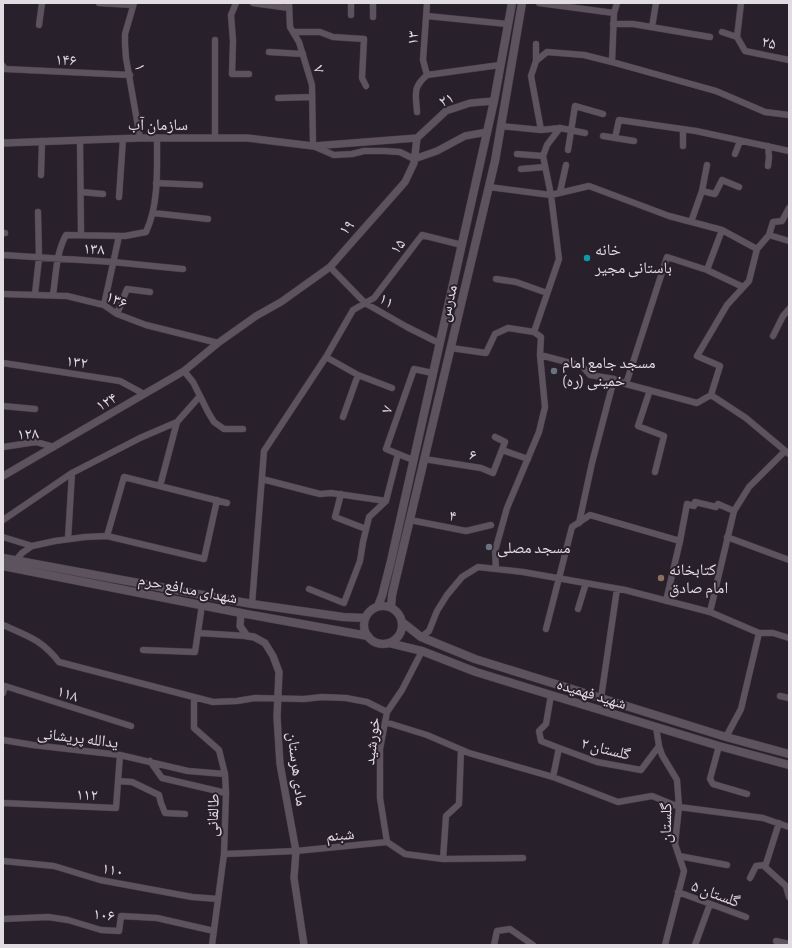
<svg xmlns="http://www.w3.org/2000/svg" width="792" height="948" viewBox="0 0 792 948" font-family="'Alegreya Sans','Noto Naskh Arabic',sans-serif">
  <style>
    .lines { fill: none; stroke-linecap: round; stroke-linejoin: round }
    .minor-casing { stroke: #433b44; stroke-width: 7 }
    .tertiary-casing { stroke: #433b44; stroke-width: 8 }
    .secondary-casing { stroke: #433b44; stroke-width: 9 }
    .minor { stroke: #5d535f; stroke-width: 6 }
    .tertiary { stroke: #5d535f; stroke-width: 7 }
    .secondary { stroke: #5d535f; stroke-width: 8 }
    .culture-dot { fill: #0f9aa8; stroke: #28202a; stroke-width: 1.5 }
    .worship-dot { fill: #6b7280; stroke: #28202a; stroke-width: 1.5 }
    .education-dot { fill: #8d6e63; stroke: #28202a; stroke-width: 1.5 }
    .labels { text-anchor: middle; stroke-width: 4; stroke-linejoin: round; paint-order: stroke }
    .street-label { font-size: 16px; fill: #e1dbe2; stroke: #28202a }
    .poi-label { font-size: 16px; fill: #e1dbe2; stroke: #28202a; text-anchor: start }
  </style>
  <rect width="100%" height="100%" fill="#28202a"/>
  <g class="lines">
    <defs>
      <path id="minor" d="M99 3 133 5
        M134 3 125 34V44L126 58 140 138
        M236 3 231 15 233 41 232 74H249
        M253 3 289 8
        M289 3 290 27 299 42 312 85 313 146 334 155 352 154 364 151H385L400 152 414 159
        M351 3V15
        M373 3V17
        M539 3 614 13
        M741 3 737 37 745 51 789 60
        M427 16 507 24
        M613 24H633L710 37
        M39 25 42 3
        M652 27 656 3
        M293 32H320L333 37 364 39 362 78 366 86
        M722 32 737 37
        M536 44V61
        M269 52 303 54
        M612 62 614 13 617 3
        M3 66 5 69 130 75
        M427 75 423 60 427 3
        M278 98 312 97
        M417 112C416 94 412 88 427 75L500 65
        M500 126 541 130 560 128 585 133
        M541 130 531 76 536 61 547 52 584 55 612 62 716 91 765 112 789 115
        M603 136 634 141
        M215 138V40
        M615 138 619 120 696 131 789 151
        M80 140 81 235
        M683 146V130
        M768 146 769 157 768 166
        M568 150 575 106 603 114
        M517 154 543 156
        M735 154 740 141
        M521 169 545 167
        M41 175 42 141
        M156 183 200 185
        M489 187 551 195 589 186 669 216 722 230 757 249 769 235 789 241
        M702 191 707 165
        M81 192 103 194
        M560 192 566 165
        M119 197 123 139
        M153 213 208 219
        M691 222 702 191 715 194 722 180 739 187
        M3 233H5
        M769 235 773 222 782 221 789 208
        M3 255 113 262 183 269
        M330 267 365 303 407 327 439 343
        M707 270 743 287
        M496 279 516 282 547 293
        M3 294 67 296 104 305 117 314 146 325 218 343
        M35 294 39 258 38 212
        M53 295C56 275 56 253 66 235L125 236 146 232C159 204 157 169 157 138
        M104 305 119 236
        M117 314 127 289 150 292
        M534 332 559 259 551 195 543 156 547 145 560 128
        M773 336 783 316 789 309
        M451 348 486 353 495 334 508 328 534 332
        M540 355 582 366 590 375 614 379 626 384 697 403 711 395 746 418 789 454
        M326 357 358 375 392 388
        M3 363 120 381 144 394
        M184 371 193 382 208 412 214 422 224 429H243
        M626 384 667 257 707 270 722 230
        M650 390 638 426 664 436 655 472
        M711 395 720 366 697 356 727 305 749 281 757 249
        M3 406 35 409
        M343 417 358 375
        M3 447 36 442 54 447
        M502 450 528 459
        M424 459 481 468 493 473 505 442 495 437
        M413 460 386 449 414 369 432 373
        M262 479 320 494 331 493 386 501
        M160 486 177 422
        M341 494 335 517 366 529
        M3 520 72 473 140 438 177 422 200 396
        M410 520 466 531 491 525
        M579 523 592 463 614 379
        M107 536 124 477 227 503
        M3 537 32 546
        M727 537 789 560
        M68 539 72 473
        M680 541 687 504 694 506 695 502 716 507 718 504 734 511
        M16 560 22 553 32 546 55 541 85 537 107 536 204 559 217 500
        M496 569 495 551 507 508 539 432 545 407 540 355 541 337 534 332
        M309 589 344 603 360 561 363 542 369 517 386 501 398 454
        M252 604 264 451 326 357 353 310 374 298 422 235 462 245
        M578 609 586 583
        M710 612 734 511 749 487 785 451
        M3 625C28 636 42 640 59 662L213 702 237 701 255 698 304 699 322 697 346 698 367 702 387 712
        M546 629 572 527 590 515 680 541 666 601
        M198 633 247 636
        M421 637 429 631 437 611 447 595 462 577 478 567 523 572 625 590 710 612 759 633H773L789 638
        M143 650 195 652 202 605
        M3 693 5 686 131 726
        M551 695 546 724 539 731 541 741 559 748 553 777
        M780 696 789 698
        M194 697V728L219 750 225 774 226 793 224 854 212 945
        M601 698 617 589
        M385 722 427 735 469 753 553 777 618 802 652 796 679 807 763 818 789 827
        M656 727 659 746 662 755 677 780 679 807 675 844 684 871 665 945
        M726 737 741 709 759 633
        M3 740 33 745 120 755 188 771 225 774
        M719 746 710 779 713 784 747 794
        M559 748 597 762 641 770 659 746
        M150 761 162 778 226 793
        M118 781 132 782 159 795 161 803 165 813 185 814
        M3 803 116 808 120 755
        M779 823 765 867 786 886 789 897
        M387 842 380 798V749L387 712 402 690 422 651
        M387 842 405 854 443 859 523 858
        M224 854 296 851 387 842
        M679 856 727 865
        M443 859 446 816 459 804 461 750
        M3 861 54 866 100 880 192 897 218 899
        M750 878 756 866 765 865
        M678 892 746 917
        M3 919 48 917 68 920 101 930 119 931 121 916 157 918 214 931
        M776 941 789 944
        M494 945 497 931 510 929 533 945
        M695 945 710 904"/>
      <path id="tertiary" d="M417 138 446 111 470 103 494 101
        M3 143 140 138H247L313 146 417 138
        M414 159 437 151 465 136 487 132
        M3 476 184 371 218 343 256 316 281 302 330 267 405 182 414 163 417 138
        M241 613 240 626 247 636 254 637 265 643 273 656 279 672 277 717 280 764 296 851 294 878 304 945"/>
      <path id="secondary" d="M3 558 252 604 343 617 365 618
        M3 566 241 613 368 636
        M378 606 382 596 391 561 494 101 512 3
        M364 625a19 19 0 1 1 38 0a19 19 0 1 1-38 0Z
        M391 607 392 595 495 161 522 3
        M402 622 421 637 475 659 726 737 789 754
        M389 643 422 651 476 672 551 695 719 746 789 765"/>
    </defs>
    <!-- minor casing -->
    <use href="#minor" class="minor-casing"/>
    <!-- tertiary casing -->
    <use href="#tertiary" class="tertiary-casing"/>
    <!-- secondary casing -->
    <use href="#secondary" class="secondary-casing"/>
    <!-- minor -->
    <use href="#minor" class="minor"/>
    <!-- tertiary -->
    <use href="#tertiary" class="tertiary"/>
    <!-- secondary -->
    <use href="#secondary" class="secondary"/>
  </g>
  <!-- markers -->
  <circle class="culture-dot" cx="587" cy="258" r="4"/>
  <g class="worship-dot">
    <circle cx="554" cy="371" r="4"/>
    <circle cx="489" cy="547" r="4"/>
  </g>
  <circle class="education-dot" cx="661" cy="578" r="4"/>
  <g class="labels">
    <!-- street labels -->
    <g class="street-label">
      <text transform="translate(412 38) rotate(-86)" y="6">۱۳</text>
      <text transform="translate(769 42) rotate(12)" y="6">۲۵</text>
      <text transform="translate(66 59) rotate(3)" y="6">۱۴۶</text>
      <text transform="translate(141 67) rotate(78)" y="6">۱</text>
      <text transform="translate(320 69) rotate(73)" y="6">۷</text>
      <text transform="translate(446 99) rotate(-27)" y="6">۲۱</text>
      <text x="158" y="130">سازمان آب</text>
      <text transform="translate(346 227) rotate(-49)" y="6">۱۹</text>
      <text transform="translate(397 246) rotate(-53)" y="6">۱۵</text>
      <text transform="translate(94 248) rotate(3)" y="6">۱۳۸</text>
      <text transform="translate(117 299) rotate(25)" y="6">۱۳۶</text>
      <text transform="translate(387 300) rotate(30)" y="6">۱۱</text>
      <text transform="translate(447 303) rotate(-77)" y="6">مدرس</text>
      <text transform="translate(77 361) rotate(8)" y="6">۱۳۲</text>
      <text transform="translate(106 401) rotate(-30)" y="6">۱۲۴</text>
      <text transform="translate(386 409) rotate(-70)" y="6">۷</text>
      <text transform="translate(28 433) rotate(-3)" y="6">۱۲۸</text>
      <text transform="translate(473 454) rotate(10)" y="6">۶</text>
      <text transform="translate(453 515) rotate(11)" y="6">۴</text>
      <text transform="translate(188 588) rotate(11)" y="6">شهدای مدافع حرم</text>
      <text transform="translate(68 693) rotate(18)" y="6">۱۱۸</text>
      <text transform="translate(592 693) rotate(17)" y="6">شهید فهمیده</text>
      <text transform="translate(78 737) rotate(7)" y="6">یدالله پریشانی</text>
      <text transform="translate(371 741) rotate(-83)" y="6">خورشید</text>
      <text transform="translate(606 748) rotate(14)" y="6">گلستان ۲</text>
      <text transform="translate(298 769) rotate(83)" y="6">مادی هرستان</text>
      <text transform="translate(87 794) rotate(2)" y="6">۱۱۲</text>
      <text transform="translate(212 815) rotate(-88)" y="6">طالقانی</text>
      <text transform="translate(665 823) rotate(-89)" y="6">گلستان</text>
      <text transform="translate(340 834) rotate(-5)" y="6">شبنم</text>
      <text transform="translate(113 869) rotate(12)" y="6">۱۱۰</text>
      <text transform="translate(716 893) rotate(20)" y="6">گلستان ۵</text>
      <text transform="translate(104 914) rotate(6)" y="6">۱۰۶</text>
    </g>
    <!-- poi labels -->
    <g class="poi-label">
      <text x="595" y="255">خانه<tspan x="595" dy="18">باستانی مجیر</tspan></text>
      <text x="562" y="368">مسجد جامع امام<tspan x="562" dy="18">خمینی (ره)</tspan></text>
      <text x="497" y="553">مسجد مصلی</text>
      <text x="669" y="575">کتابخانه<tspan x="669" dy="18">امام صادق</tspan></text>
    </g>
  </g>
  <!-- border -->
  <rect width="792" height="948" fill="none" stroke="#e1dbe2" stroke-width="8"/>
</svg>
